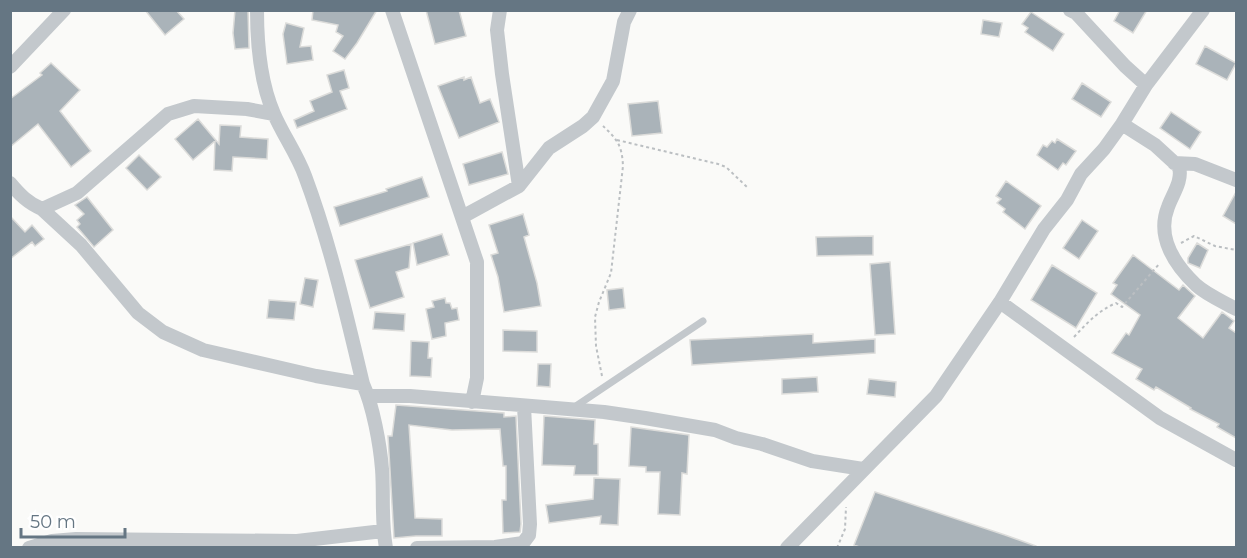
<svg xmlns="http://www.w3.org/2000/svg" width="1247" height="558" viewBox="0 0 1247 558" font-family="Montserrat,sans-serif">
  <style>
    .building { fill: #aab3b9; stroke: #dcdcda; stroke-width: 1.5 }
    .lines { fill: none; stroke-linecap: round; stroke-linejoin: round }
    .path { stroke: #bbbfc2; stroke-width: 2; stroke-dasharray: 3 3; stroke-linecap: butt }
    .service { stroke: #c3c8cc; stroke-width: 7 }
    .minor { stroke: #c3c8cc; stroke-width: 14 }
  </style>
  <rect width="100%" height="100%" fill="#fafaf8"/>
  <!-- building -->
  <path class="building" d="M145 10H176L184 19 165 35Z
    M235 10H248L249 48 235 49 233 33Z
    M313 10H377L357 43 345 59 333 51 343 36 336 32 338 25 312 20Z
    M426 10H459L466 36 435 44Z
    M1120 10H1147L1133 33 1114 21Z
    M1031 12 1064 34 1053 51 1025 32 1028 28 1022 24Z
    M983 20 1002 23 999 37 981 34Z
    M286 23 304 28 300 47 311 46 313 60 287 64 283 34Z
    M1205 46 1236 63 1227 80 1196 64Z
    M51 63 80 90 60 111 91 151 71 167 38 124 10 147V99L42 75 40 73Z
    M344 70 349 88 340 91 347 109 297 128 294 120 314 111 310 101 332 92 327 75Z
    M464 77V80L471 77 480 103 490 99 499 122 459 138 438 86Z
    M1082 83 1111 102 1101 117 1072 99Z
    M658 101 662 133 632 136 628 104Z
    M1171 112 1201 132 1190 149 1160 128Z
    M198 119 219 144 220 125 241 126 240 137 268 139 267 159 233 157 232 171 214 170 215 141 193 160 175 139Z
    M1057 139 1076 151 1066 165 1063 163 1058 170 1037 155 1043 145 1047 147 1052 141 1055 143Z
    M502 152 508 174 469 185 463 164Z
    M139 155 161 177 147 190 126 168Z
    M422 177 429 197 340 226 334 207 387 191 386 189Z
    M1006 181 1041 206 1025 229 1003 212 1005 209 997 203 1001 199 996 196Z
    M1236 192V224L1223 216Z
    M87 197 113 230 94 247 77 227 80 224 77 220 84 214 75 205Z
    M523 214 529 235 524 237 537 283 541 306 504 312 498 277 491 255 498 253 489 225Z
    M10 216 25 232 32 225 44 239 35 246 32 242 10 259Z
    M1082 220 1098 231 1079 259 1063 248Z
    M442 234 449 255 417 265 413 243Z
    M873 236V255L817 256 816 237Z
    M1197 243 1208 250 1200 268 1188 263V258Z
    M411 244 409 268 396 272 404 297 370 308 355 260Z
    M1133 255 1179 290 1183 285 1195 296 1178 318 1203 338 1222 312 1234 321 1229 328 1236 333V438L1217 427 1219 424 1190 409 1191 408 1156 387 1154 390 1136 379 1142 369 1112 353 1126 333 1129 335 1140 315 1111 294 1117 285 1113 283Z
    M890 262 895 334 875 335 870 264Z
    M1052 265 1097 293 1076 328 1031 300Z
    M305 278 318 280 313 307 300 304Z
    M623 288 625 308 609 310 607 290Z
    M445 298 446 303H450L452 309 457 308 459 320 445 323 446 336 432 339 426 309 434 307 432 301Z
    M269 300 296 302 294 320 267 318Z
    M375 312 405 314 404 331 373 329Z
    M503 330 537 331V352L503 351Z
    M813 334V343L875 339V353L692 365 690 340Z
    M411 341 429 342 428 358H432L431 377 410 376Z
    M538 364H551L550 387 537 386Z
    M817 377 818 392 782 394V379Z
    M869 379 896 382 895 397 867 394Z
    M396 405 504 413V417L516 416 521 524 520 532 503 533 502 500H506V466H503L500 429 452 430 409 425 415 518 442 519V536H416L394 538 388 436H392Z
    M544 416 595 420 594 444H598V475H574L575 466 542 465Z
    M631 427 689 435 687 474 682 473 680 515 658 514 660 472H646V467L629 466Z
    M594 478 620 479 618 525 600 524 601 516 549 523 546 505 593 499Z
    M875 492 1005 535 1036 546V548H862L854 545Z"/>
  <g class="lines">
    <!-- path -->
    <path class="path" d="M617 140 718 164 726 167 748 188
      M1181 243 1194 236 1215 246 1236 250
      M1074 337C1087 323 1098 311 1116 303L1122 307 1160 263
      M602 376 596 346 595 317 599 302 611 273 623 166C622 146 618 140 603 126
      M837 548 845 529 846 507"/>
    <!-- service -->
    <path class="service" d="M573 408 703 321"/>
    <!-- minor -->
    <path class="minor" d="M257 10C257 46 260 82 274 114 283 135 297 154 305 176 330 243 346 313 363 384 373 406 380 444 382 469 384 495 381 521 386 548
      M392 10 477 262V378L472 402
      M500 10 497 30 502 74 519 186
      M1070 10 1076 13 1125 66 1146 85
      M10 67 64 10
      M1122 124 1155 145 1179 167C1183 181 1172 195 1168 207 1156 237 1175 265 1196 285 1207 295 1224 302 1236 309
      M1174 163 1195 164 1236 180
      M10 183C20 195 28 203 42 209L77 193 168 114 194 106 247 109 274 114
      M42 209 81 245 138 313 163 332 203 350 316 376 363 384
      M462 217 519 186 549 148 583 126 593 117 613 81 624 22 630 10
      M1000 302 1160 418 1236 460
      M369 396H410L604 412 645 418 715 430 736 438 762 444 812 461 863 469
      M29 548 52 541 76 539 297 541 383 531
      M417 548 495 547 523 543 529 535 530 524 524 406
      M787 548 936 396 1000 302 1044 229 1067 200 1081 174 1104 149 1122 124 1146 85 1203 10"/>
  </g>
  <!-- border -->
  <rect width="1247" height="558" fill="none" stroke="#657683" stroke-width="24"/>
  <!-- scale -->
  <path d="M21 528v9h104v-9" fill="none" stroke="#657683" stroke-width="3"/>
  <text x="30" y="528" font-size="18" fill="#657683" stroke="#ffffff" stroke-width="4.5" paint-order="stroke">50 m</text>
</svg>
